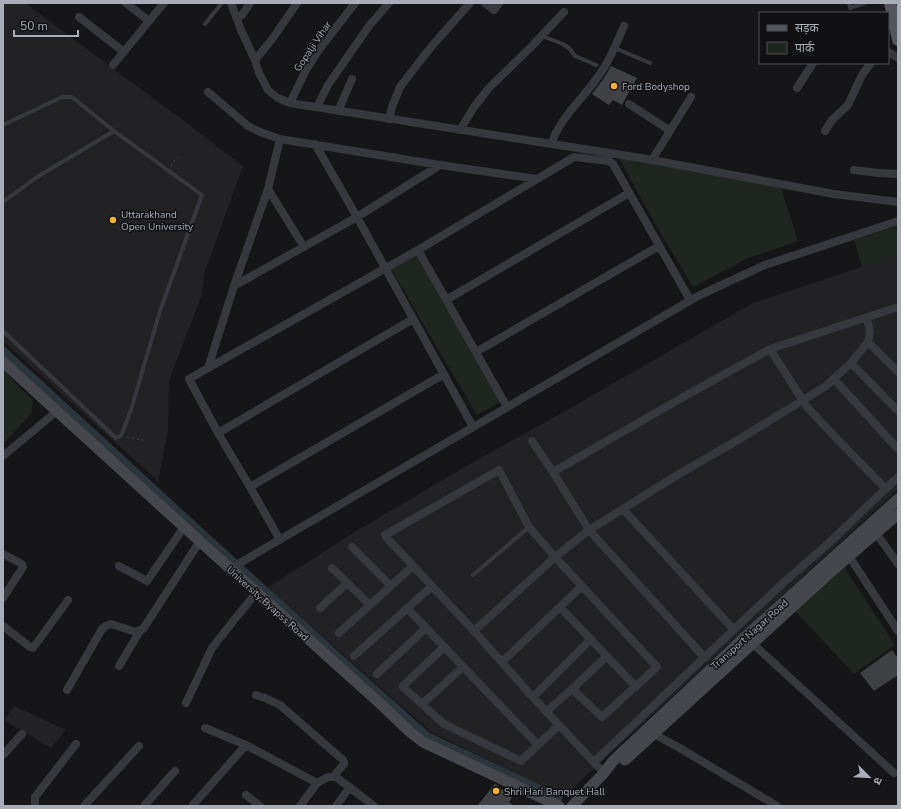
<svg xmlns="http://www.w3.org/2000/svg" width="901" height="809" viewBox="0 0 901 809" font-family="'Nunito Sans','Noto Sans Devanagari',sans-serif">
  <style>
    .built { fill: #222225 }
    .green { fill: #1e261f }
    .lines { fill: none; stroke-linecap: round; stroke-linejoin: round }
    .canal { stroke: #2c353c; stroke-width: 9 }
    .building { fill: #404145 }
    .path { stroke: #3d3f44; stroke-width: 1.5; stroke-dasharray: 2 3; stroke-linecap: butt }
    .service { stroke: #37383d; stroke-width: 4 }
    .minor { stroke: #37383d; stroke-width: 8 }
    .secondary { stroke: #45474d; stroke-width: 11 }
    .primary { stroke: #53555c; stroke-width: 12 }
    .poi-dot { fill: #f2b134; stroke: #111113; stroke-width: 1.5 }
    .labels { text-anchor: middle; stroke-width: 3; stroke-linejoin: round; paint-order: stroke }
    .street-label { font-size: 10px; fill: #a8adb8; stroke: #111113 }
    .poi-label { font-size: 10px; fill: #a8adb8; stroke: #111113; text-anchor: start }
  </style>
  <rect width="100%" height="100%" fill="#161618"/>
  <!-- built -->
  <path class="built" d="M3 3H25L180 118 243 166 204 274 202 294 169 381 168 430 158 481 3 341Z
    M898 255V489L565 795 558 794 431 732 267 588 353 533 475 461 562 413 751 304Z
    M14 706 66 730 51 748 4 720Z"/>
  <!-- green -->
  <path class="green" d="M619 158 725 176 781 188 798 241 748 258 693 287 657 227Z
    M898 226V255L862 267 854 240Z
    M416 254 502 401 477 415 391 269Z
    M3 370 33 401 31 414 3 444Z
    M844 567 895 645 854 674 795 611Z"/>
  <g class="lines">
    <!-- canal -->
    <path class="canal" d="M3 351 213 544 350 668 428 737 558 798"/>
  </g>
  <!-- building -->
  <path class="building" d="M611 66 637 78 622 105 613 100 609 105 592 94 604 78Z
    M892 650 898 658V675L874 691 860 673Z
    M495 784 512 798 509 802 514 806H477Z"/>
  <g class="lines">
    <!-- path -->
    <path class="path" d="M171 166 177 157
      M127 437 143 440"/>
    <!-- service -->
    <path class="service" d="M849 3 850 8 865 3
      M205 24 222 3
      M542 36 563 44 570 49 575 56 596 65
      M615 48 650 63
      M3 125 62 97H72L114 131 202 195 160 311 131 410 121 436 116 438 3 331
      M3 202 37 177 114 131
      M473 575 529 527"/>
    <!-- minor -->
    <path class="minor" d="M126 3 149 21
      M231 3 241 30 255 60 259 73 268 90 278 98 290 103 641 158 834 194 898 202
      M485 3 494 10 499 3
      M79 17 124 52
      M237 19 242 15 250 3
      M888 52 898 58
      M255 60 273 38 297 3
      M113 65 164 3
      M797 88 813 63
      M208 92 248 126 260 132 280 139 440 165 537 179
      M290 103 306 70 318 51 355 3
      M629 104 669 130
      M317 107 328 85 369 26 389 3
      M338 111 352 79
      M389 119 392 107 400 87 431 47 470 3
      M460 130 474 107 489 88 531 47 564 12
      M825 131 832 120 848 105 862 75 871 63
      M315 144 357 217 473 427
      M552 144C555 125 583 97 595 81 608 64 616 45 624 26
      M652 160 691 97
      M854 170 879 173 898 174
      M268 189 304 247
      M418 250 507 407
      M234 286 357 217 440 165
      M446 300 629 193
      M868 342 898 372
      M770 349 807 407 835 437 886 489
      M476 352 659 246
      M851 363 898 411
      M208 368 234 286 268 189 280 139
      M834 379 898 449
      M218 433 413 319
      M532 441 553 472
      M3 456 57 411
      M250 487 444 374
      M623 509 734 630
      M876 533 898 564
      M280 540 250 487 218 433 189 379 208 368 418 250 574 157 609 161 613 164 690 300
      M352 547 391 586
      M3 554 22 564 23 567 3 598
      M849 556 898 631
      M119 566 147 581 184 527
      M332 568 370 605
      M231 569 238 564 698 296 765 265 898 221
      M560 607 636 687
      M320 608 347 583
      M407 608 538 745
      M3 626 30 647 33 648 68 600
      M474 631 386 537 385 535 499 470 529 527 555 557 657 667 602 717 572 689
      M339 633 413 566
      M752 643 894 773
      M444 647 403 686V687L444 724 521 761 559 725
      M354 656 432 586
      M705 658 589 530 553 472 685 396 770 349 898 307
      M502 662 582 586
      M119 666 140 631
      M377 674 426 628
      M67 690 102 629 106 626 111 624 136 632 143 629 200 541
      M256 695 265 698 280 705 343 760 344 762V764L333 777
      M533 697 591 639
      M186 703 212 648 234 620 257 592
      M422 704 463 667
      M547 711 572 689 607 656
      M205 728 246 745 317 783 328 777H336L374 806
      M654 734 678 747 777 806
      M3 755 22 734
      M594 762 783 583 830 542 898 477
      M604 773 529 693 474 631 555 557 589 530 679 474 738 440 826 386 851 363 868 342 870 332 867 318
      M246 795 260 806
      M35 806V797L76 744
      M84 806 139 746
      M144 806 175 771
      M192 806 246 745
      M300 806 317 783
      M336 806 350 787"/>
    <!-- secondary -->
    <path class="secondary" d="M3 362 184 527 385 708 410 732 423 742 559 806
      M625 760 834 569 898 514
      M572 806 604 773 613 761 745 637 898 499"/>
    <!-- primary -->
    <path class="primary" d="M890 3 898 40"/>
  </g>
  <!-- markers -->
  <g class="poi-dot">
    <circle cx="614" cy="86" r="4"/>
    <circle cx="113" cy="220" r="4"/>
    <circle cx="496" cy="791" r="4"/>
  </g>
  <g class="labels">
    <!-- street labels -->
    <g class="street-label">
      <text transform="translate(312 46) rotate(-56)" y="4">Gopalji Vihar</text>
      <text transform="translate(268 603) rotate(42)" y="4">University Byapss Road</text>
      <text transform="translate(749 634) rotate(-42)" y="4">Transport Nagar Road</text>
    </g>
    <!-- poi labels -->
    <g class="poi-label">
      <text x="622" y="90">Ford Bodyshop</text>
      <text x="121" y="218">Uttarakhand<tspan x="121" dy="12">Open University</tspan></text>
      <text x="504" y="795">Shri Hari Banquet Hall</text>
    </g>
  </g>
  <!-- border -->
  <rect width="901" height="809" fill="none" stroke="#a8adb8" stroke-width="8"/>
  <!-- legend -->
  <rect x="759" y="12" width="130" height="52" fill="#111113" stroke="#4d4f55"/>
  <rect x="767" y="25" width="20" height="6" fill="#53555c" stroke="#4d4f55"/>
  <text x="795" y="32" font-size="12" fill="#a8adb8">सड़क</text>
  <rect x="767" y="42" width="20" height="12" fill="#1e261f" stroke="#4d4f55"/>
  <text x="795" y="52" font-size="12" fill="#a8adb8">पार्क</text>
  <!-- north arrow -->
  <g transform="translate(869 777) rotate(114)" stroke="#111113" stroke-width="3" paint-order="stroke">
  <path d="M0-3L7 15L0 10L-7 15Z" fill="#a8adb8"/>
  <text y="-6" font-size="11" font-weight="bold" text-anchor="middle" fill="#a8adb8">उ</text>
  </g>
  <!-- scale -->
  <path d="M14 30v6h64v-6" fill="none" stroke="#a8adb8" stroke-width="2"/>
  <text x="20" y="30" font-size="12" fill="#a8adb8" stroke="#111113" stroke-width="3" paint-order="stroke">50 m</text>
</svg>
